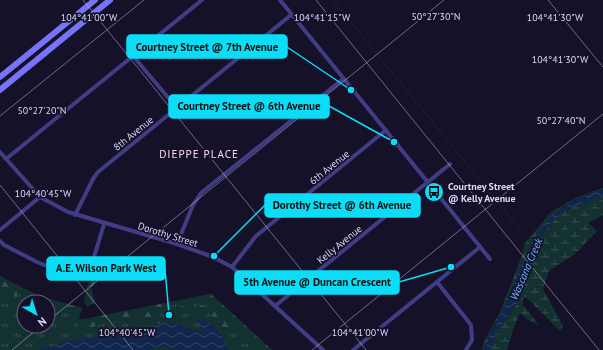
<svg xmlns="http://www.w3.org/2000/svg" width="603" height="350" viewBox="0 0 603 350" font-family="'PT Sans',sans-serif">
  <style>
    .grass { fill: url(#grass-tufts); fill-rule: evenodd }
    .forest { fill: url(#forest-firs) }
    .wetland { fill: url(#wetland-marsh) }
    .water { fill: url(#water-waves) }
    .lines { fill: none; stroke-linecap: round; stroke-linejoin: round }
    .stream { stroke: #10264c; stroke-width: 1 }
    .minor { stroke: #413d85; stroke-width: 4 }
    .secondary { stroke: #7773fb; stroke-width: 6 }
    .ticks { fill: none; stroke: #ddd8fe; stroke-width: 1; stroke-opacity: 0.45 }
    .labels { text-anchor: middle; stroke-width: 3.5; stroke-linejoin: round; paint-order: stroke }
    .street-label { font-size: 10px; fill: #ddd8fe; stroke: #151128 }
    .poi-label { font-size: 10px; font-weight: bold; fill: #ddd8fe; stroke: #151128; text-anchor: start }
    .neighbourhood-label { font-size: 11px; letter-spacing: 1px; fill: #fedaf1; stroke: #151128 }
    .water-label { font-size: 11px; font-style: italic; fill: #6ab6fa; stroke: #151128 }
    .ticks-label { font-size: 10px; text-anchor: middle; fill: #ddd8fe; stroke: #151128; stroke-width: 3.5; stroke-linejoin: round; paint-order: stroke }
    .leader { fill: none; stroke: #0bddf7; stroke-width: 1.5 }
    .callout-dot { fill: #0bddf7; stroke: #151128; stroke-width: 1.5 }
    .callout { fill: #0bddf7; stroke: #0bddf7; stroke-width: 1.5 }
    .callout-label { font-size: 11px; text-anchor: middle; font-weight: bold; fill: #111 }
  </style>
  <defs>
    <pattern id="grass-tufts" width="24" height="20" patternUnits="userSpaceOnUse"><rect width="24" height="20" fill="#143131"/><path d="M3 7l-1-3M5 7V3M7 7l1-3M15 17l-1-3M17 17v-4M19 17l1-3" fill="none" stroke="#364e50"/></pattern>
    <pattern id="forest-firs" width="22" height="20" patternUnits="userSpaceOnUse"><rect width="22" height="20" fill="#143131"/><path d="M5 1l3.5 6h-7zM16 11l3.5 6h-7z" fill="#364e50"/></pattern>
    <pattern id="wetland-marsh" width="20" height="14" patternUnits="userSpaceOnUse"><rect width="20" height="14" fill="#143131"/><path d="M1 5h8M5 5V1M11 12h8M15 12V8" fill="none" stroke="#364e50"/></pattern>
    <pattern id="water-waves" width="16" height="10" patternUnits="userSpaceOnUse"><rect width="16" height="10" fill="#10264c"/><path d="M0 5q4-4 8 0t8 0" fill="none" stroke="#324567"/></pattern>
  </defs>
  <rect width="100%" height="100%" fill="#151128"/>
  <!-- grass -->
  <path class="grass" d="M0 276 39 296 82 308 79 318 80 320 211 294 272 350H0ZM24 302H48V326H24Z"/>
  <!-- forest -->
  <path class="forest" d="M92 279 97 280 91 288 95 302 87 307 84 301 88 283Z
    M6 280 39 296H41L38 299 18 293 16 297 1 287 2 282Z
    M211 294 272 350H261L237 332 233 325 230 324 229 327 231 333 229 335C224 332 211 321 213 314 213 312 215 310 216 308L212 307 210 312 204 314 195 310 198 304 204 306 207 304 206 302H185V299Z
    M45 298 82 308 81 312C69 312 60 307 49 306L48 302H44Z
    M180 300V302L172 305 173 308 182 306 188 308 190 312 186 314 177 311 165 314 160 312V315L162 323 142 327V321L139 316 126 321 97 324 92 330 88 332 83 330 77 333H73V331L79 324 80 320Z"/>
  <!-- wetland -->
  <path class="wetland" d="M603 188V190C593 192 584 196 575 200 570 202 569 205 564 206L545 224 534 239 530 249 526 255 504 310 488 337 489 339 484 350H482L483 344 490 330 500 312 521 258 525 243 551 212 577 197Z
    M603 196V215L588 223 597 231 575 254 549 271 543 289 563 326 560 331 526 297 523 299V305L539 325 531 322 520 313 513 330 507 350H490L497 332 519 300 523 283 541 236 553 221 564 211Z"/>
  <!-- water -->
  <path class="water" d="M603 190V196L564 211 553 221 541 236 523 283 519 300 497 332 490 350H484L489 340 488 337 497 324 496 322 507 303 520 269 534 239 542 227 549 219V217C566 205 582 195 603 190Z
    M199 319C212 319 224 338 229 350H178L160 346 149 350H40L73 340 125 332 158 324 171 322 201 332 203 331 196 321Z"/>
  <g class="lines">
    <!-- stream -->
    <path class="stream" d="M333 0 522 232
      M530 237 535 239"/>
    <!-- minor -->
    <path class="minor" d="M280 0 490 259
      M133 56 177 108
      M0 152 40 197 68 212 177 244 213 257 232 267 323 350
      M6 159 202 0
      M75 215 93 179 98 172 291 15
      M0 230 40 197
      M0 241 4 245 37 262 57 270 88 277 104 224
      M177 244 193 205 201 193 343 79
      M232 267 256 236 386 130
      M437 282 471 325 472 340 466 350
      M275 306 450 164
      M353 350 480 247"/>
    <!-- secondary -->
    <path class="secondary" d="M0 77 95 0
      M0 90 110 0"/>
  </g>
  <!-- ticks -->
  <path class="ticks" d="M83 0 366 350M316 0 599 350M548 0 603 67M0 116 144 0M0 185 133 350M48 321 444 0M12 350 41 326M312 350 603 114"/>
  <!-- icons -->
  <defs>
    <symbol id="bus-disc" viewBox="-11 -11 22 22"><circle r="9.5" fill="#0bddf7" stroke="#151128"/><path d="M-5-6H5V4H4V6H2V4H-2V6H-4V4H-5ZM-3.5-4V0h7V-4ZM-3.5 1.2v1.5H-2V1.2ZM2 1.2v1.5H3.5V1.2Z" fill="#111"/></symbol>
  </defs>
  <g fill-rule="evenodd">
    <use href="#bus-disc" x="423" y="181" width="22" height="22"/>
  </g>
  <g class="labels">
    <!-- street labels -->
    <g class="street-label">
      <text transform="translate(133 133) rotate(-39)" y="4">8th Avenue</text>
      <text transform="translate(329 167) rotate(-39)" y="4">6th Avenue</text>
      <text transform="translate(168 234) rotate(17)" y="4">Dorothy Street</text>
      <text transform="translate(339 244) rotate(-39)" y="4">Kelly Avenue</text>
    </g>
    <!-- poi labels -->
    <g class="poi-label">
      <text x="448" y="190">Courtney Street<tspan x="448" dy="12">@ Kelly Avenue</tspan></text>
    </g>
    <!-- neighbourhood labels -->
    <g class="neighbourhood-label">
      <text x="199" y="158">DIEPPE PLACE</text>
    </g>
    <!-- water labels -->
    <g class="water-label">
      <text transform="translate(526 269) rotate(-67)" y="4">Wascana Creek</text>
    </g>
  </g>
  <g class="ticks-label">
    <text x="436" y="20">50°27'30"N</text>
    <text x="89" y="21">104°41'00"W</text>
    <text x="322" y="21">104°41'15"W</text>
    <text x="555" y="21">104°41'30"W</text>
    <text x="560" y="63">104°41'30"W</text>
    <text x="42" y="114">50°27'20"N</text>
    <text x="561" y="124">50°27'40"N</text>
    <text x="43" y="197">104°40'45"W</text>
    <text x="127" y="336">104°40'45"W</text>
    <text x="360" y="336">104°41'00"W</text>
  </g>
  <!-- callouts -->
  <path class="leader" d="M351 90L287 47M394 142L329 106M214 256L265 205M169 315L165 269M451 267L399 282"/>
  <g class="callout-dot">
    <circle cx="351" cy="90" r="4"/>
    <circle cx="394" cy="142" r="4"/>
    <circle cx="214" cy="256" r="4"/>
    <circle cx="169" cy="315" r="4"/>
    <circle cx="451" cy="267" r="4"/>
  </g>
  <g class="callout">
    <rect x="127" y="35" width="160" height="23" rx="4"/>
    <rect x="169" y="95" width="160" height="23" rx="4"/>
    <rect x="265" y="194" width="155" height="23" rx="4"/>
    <rect x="47" y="257" width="118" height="23" rx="4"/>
    <rect x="235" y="271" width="164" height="23" rx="4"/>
  </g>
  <g class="callout-label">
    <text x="207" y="51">Courtney Street @ 7th Avenue</text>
    <text x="249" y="110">Courtney Street @ 6th Avenue</text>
    <text x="342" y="209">Dorothy Street @ 6th Avenue</text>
    <text x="106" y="272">A.E. Wilson Park West</text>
    <text x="317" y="286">5th Avenue @ Duncan Crescent</text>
  </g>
  <!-- north arrow -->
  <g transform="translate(36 314) rotate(141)"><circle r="19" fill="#151128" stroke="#65617e"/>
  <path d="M0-3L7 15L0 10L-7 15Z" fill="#0bddf7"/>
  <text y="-6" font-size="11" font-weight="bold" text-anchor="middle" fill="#ddd8fe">N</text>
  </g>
</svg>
